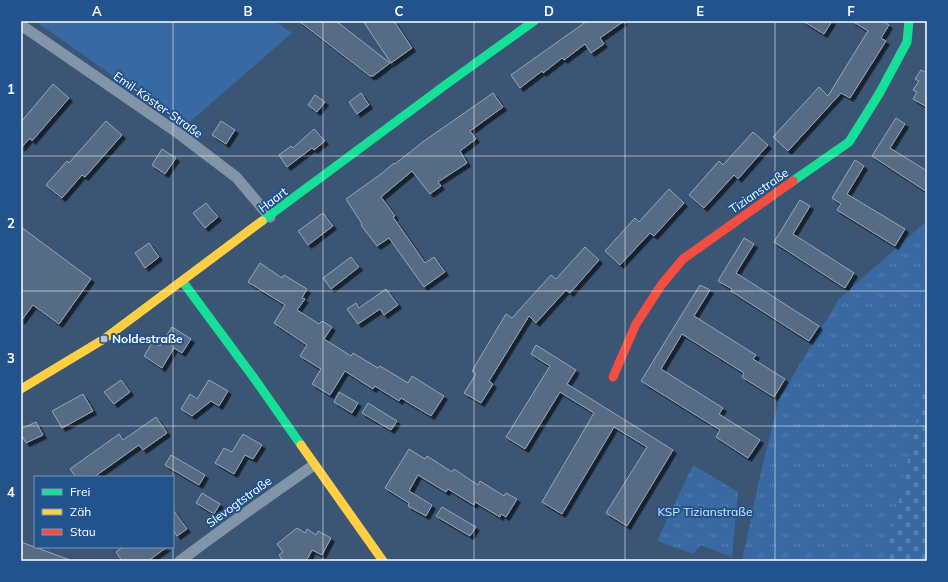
<svg xmlns="http://www.w3.org/2000/svg" width="948" height="582" viewBox="0 0 948 582" font-family="Mulish,sans-serif">
  <style>
    .grass { fill: url(#grass-tufts) }
    .cemetery { fill: url(#cemetery-stones) }
    .garden { fill: #3869a2 }
    .building { fill: #566c84; stroke: #96a5b7; filter: url(#shadow) }
    .lines { fill: none; stroke-linecap: round; stroke-linejoin: round }
    .street { stroke: #8295a8; stroke-width: 11 }
    .fast { stroke: #16e098; stroke-width: 9 }
    .slow { stroke: #ffcf43; stroke-width: 9 }
    .jam { stroke: #f24e42; stroke-width: 9 }
    .grid { fill: none; stroke: #fff; stroke-width: 1; stroke-opacity: 0.55 }
    .poi-dot { fill: #bac4ce; stroke: #23538c; stroke-width: 1.5 }
    .labels { text-anchor: middle; stroke-width: 4; stroke-linejoin: round; paint-order: stroke }
    .street-label { font-size: 12px; fill: #fff; stroke: #23538c }
    .poi-label { font-size: 12px; font-weight: bold; fill: #fff; stroke: #23538c; text-anchor: start }
    .park-label { font-size: 12px; fill: #d6e6f8; stroke: #23538c }
    .neatline { fill: none; stroke: #fff; stroke-width: 1.5 }
    .grid-label { font-size: 13px; text-anchor: middle; font-weight: bold; fill: #fff }
  </style>
  <defs>
    <pattern id="grass-tufts" width="24" height="20" patternUnits="userSpaceOnUse"><rect width="24" height="20" fill="#3869a2"/><path d="M3 7l-1-3M5 7V3M7 7l1-3M15 17l-1-3M17 17v-4M19 17l1-3" fill="none" stroke="#5680b0"/></pattern>
    <pattern id="cemetery-stones" width="16" height="16" patternUnits="userSpaceOnUse"><rect width="16" height="16" fill="#3869a2"/><path d="M2 7V4a2 2 0 0 1 4 0v3zM10 15v-3a2 2 0 0 1 4 0v3z" fill="#5680b0"/></pattern>
    <filter id="shadow"><feDropShadow dx="3.5" dy="3.5" stdDeviation="0" flood-color="#0009"/></filter>
  </defs>
  <rect width="100%" height="100%" fill="#3b5574"/>
  <!-- grass -->
  <path class="grass" d="M927 223V374L885 561H742L757 489 779 399 839 299 923 224Z
    M693 465 738 492 732 557 701 545 693 554 657 541Z"/>
  <!-- cemetery -->
  <path class="cemetery" d="M927 374V561H885Z"/>
  <!-- garden -->
  <path class="garden" d="M35 21H275L292 33 184 127 178 122Z"/>
  <!-- building -->
  <path class="building" d="M299 21H336L390 63 373 76H370Z
    M363 21H394L412 48 391 63Z
    M587 21H624L600 38 604 44 591 53 585 44 564 60 562 58 543 73 542 71 520 88 511 75Z
    M803 21H832L824 34Z
    M852 21H883L889 25 881 38 886 41 850 98 841 93 788 151 773 137 819 87 828 96 868 31Z
    M927 68V107L913 99 917 92 913 90 919 81 915 79 921 70 925 72Z
    M53 84 69 98 32 141 30 138 21 148V122Z
    M361 93 369 105 357 114 349 102Z
    M493 93 503 107 470 131 476 139 460 151 467 163 438 182 441 186 430 194 412 171 381 197 395 216 393 217 425 263 434 257 445 272 424 287 389 238 377 246 361 225 362 224 346 199 381 174 394 163 395 164 424 141Z
    M315 95 325 102 317 112 308 105Z
    M896 118 905 124 890 148 927 171V192L872 156Z
    M106 121 122 135 85 177 82 175 62 198 46 185 67 161 69 163Z
    M221 121 235 130 226 144 212 135Z
    M314 129 325 141 314 150 312 148 287 167 279 155 291 146 293 148Z
    M753 132 768 145 738 179 734 175 704 208 689 195 719 161 723 165Z
    M162 149 176 158 165 174 152 165Z
    M855 160 864 166 847 194 905 229 895 246 837 210 841 204 832 198Z
    M669 189 684 203 654 236 650 233 620 265 605 251 635 218 639 222Z
    M800 200 810 206 793 234 854 273 845 288 774 242Z
    M206 203 218 217 205 228 193 213Z
    M323 213 333 226 308 245 298 231Z
    M21 227 91 279 59 324 33 305 21 321Z
    M744 238 754 244 736 273 819 326 809 341 731 291 732 289 718 281Z
    M149 243 159 257 145 268 135 253Z
    M585 247 599 260 570 293 566 290 536 323 529 316 489 381 493 384 481 403 464 393 476 374 472 371 506 314 512 318 551 275 556 279Z
    M351 257 359 267 331 289 323 278Z
    M260 263 282 278 284 275 307 289 302 298 305 299 297 310 319 324 322 321 332 327 324 339 351 356 353 353 378 368 380 366 408 383 412 376 444 396 431 416 401 398 399 401 375 386 373 389 345 371 330 395 312 384 321 369 300 356 307 345 274 323 285 305 248 282Z
    M700 285 710 290 694 316 756 355 753 359 785 379 774 397 742 377 744 373 682 334 661 369 723 408 719 414 760 440 748 458 716 437 720 430 641 381Z
    M386 289 398 305 384 315 380 309 358 324 347 309 356 303 359 308Z
    M172 327 191 339 182 353 174 348 162 368 144 356 153 341 160 346Z
    M536 345 576 370 567 384 673 450 627 526 606 513 647 447 614 427 562 514 542 502 594 413 560 392 525 449 506 437 550 366 531 354Z
    M121 380 130 392 114 404 104 392Z
    M209 380 228 391 219 406 211 401 192 416 181 409 190 394 197 399Z
    M339 392 358 403 352 413 334 402Z
    M83 394 93 411 62 428 52 411Z
    M368 403 397 421 391 430 362 413Z
    M156 417 167 433 143 450 139 445 94 477H76L70 469 119 434 123 440Z
    M36 422 43 435 26 443 21 434V429Z
    M243 434 262 445 253 459 245 455 234 474 215 463 224 448 232 452Z
    M409 449 425 459 427 456 452 472 454 469 478 485 480 481 504 496 506 493 517 499 506 517 501 514 500 517 475 502 474 505 448 489 446 492 418 475 409 491 432 505 426 516 408 506 409 503 385 488Z
    M171 455 205 475 199 485 165 465Z
    M202 493 220 504 214 514 196 503Z
    M442 507 476 527 470 536 436 516Z
    M173 510 187 529 177 536 173 530Z
    M297 528 305 533 307 529 316 535 318 531 331 538 322 555 312 550 308 558 305 561H283L279 555 283 552 277 544Z
    M21 542 70 560V561H21Z
    M123 547H167L148 561H122L116 552Z"/>
  <g class="lines">
    <!-- street -->
    <path class="street" d="M21 25 178 133 236 177 270 217
      M180 561C224 528 269 496 314 465"/>
    <!-- fast -->
    <path class="fast" d="M793 181 849 142 879 94 907 42 909 21
      M262 221 448 83 534 21
      M183 282 254 378 301 445"/>
    <!-- slow -->
    <path class="slow" d="M21 389 104 339 262 221
      M301 445 383 561"/>
    <!-- jam -->
    <path class="jam" d="M613 377 636 324 662 284 683 259 793 181"/>
  </g>
  <!-- grid -->
  <path class="grid" d="M173 21V477M323 21V561M474 21V561M625 21V561M775 21V561M21 156H927M21 291H927M21 426H927M173 547V561"/>
  <!-- markers -->
  <rect class="poi-dot" x="100" y="335" width="8" height="8" rx="2"/>
  <g class="labels">
    <!-- street labels -->
    <g class="street-label">
      <text transform="translate(158 105) rotate(35)" y="4">Emil-Köster-Straße</text>
      <text transform="translate(759 191) rotate(-35)" y="4">Tizianstraße</text>
      <text transform="translate(273 200) rotate(-37)" y="4">Haart</text>
      <text transform="translate(239 502) rotate(-36)" y="4">Slevogtstraße</text>
    </g>
    <!-- poi labels -->
    <g class="poi-label">
      <text x="112" y="343">Noldestraße</text>
    </g>
    <!-- park labels -->
    <g class="park-label">
      <text x="705" y="516">KSP Tizianstraße</text>
    </g>
  </g>
  <!-- border -->
  <rect width="948" height="582" fill="none" stroke="#23538c" stroke-width="44"/>
  <!-- legend -->
  <rect x="34" y="476" width="140" height="72" fill="#23538c" stroke="#7b98ba"/>
  <rect x="42" y="489" width="20" height="6" fill="#16e098" stroke="#7b98ba"/>
  <text x="70" y="496" font-size="12" fill="#ffffff">Frei</text>
  <rect x="42" y="509" width="20" height="6" fill="#ffcf43" stroke="#7b98ba"/>
  <text x="70" y="516" font-size="12" fill="#ffffff">Zäh</text>
  <rect x="42" y="529" width="20" height="6" fill="#f24e42" stroke="#7b98ba"/>
  <text x="70" y="536" font-size="12" fill="#ffffff">Stau</text>
  <rect x="22" y="22" width="904" height="538" class="neatline"/>
  <g class="grid-label">
    <text x="97" y="16">A</text>
    <text x="248" y="16">B</text>
    <text x="399" y="16">C</text>
    <text x="549" y="16">D</text>
    <text x="700" y="16">E</text>
    <text x="851" y="16">F</text>
    <text x="11" y="94">1</text>
    <text x="11" y="228">2</text>
    <text x="11" y="363">3</text>
    <text x="11" y="497">4</text>
  </g>
</svg>
